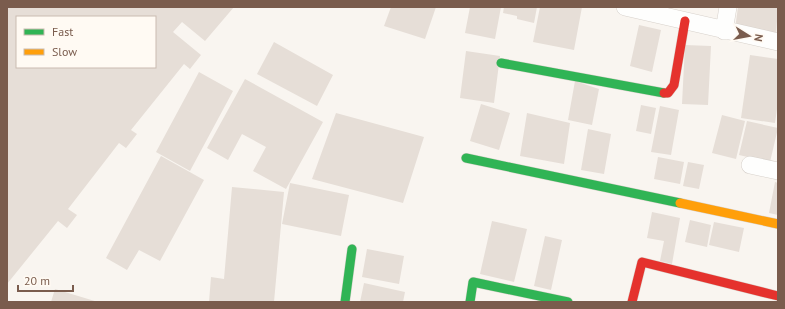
<svg xmlns="http://www.w3.org/2000/svg" width="785" height="309" viewBox="0 0 785 309" font-family="'PT Sans',sans-serif">
  <style>
    .building { fill: #e6ded7; fill-rule: evenodd }
    .lines { fill: none; stroke-linecap: round; stroke-linejoin: round }
    .street-casing { stroke: #d7d1cb; stroke-width: 18 }
    .fast-casing { stroke: #d9d2cb; stroke-width: 10 }
    .slow-casing { stroke: #d9d2cb; stroke-width: 10 }
    .jam-casing { stroke: #d9d2cb; stroke-width: 10 }
    .street { stroke: #fefefd; stroke-width: 17 }
    .fast { stroke: #30b455; stroke-width: 9 }
    .slow { stroke: #ff9f0a; stroke-width: 9 }
    .jam { stroke: #e5322d; stroke-width: 9 }
  </style>
  <rect width="100%" height="100%" fill="#f9f5f0"/>
  <!-- building -->
  <path class="building" d="M7 7H234L205 41 182 22 173 32 201 55 190 69 184 64 131 130 137 134 126 148 119 143 68 209 77 215 67 228 58 221 7 284ZM17 17H155V67H17Z
    M391 7H436L425 39 384 26Z
    M470 7H501L495 39 465 33Z
    M504 7H537L534 23 517 19V16L503 13Z
    M540 7H582L574 50 533 42Z
    M738 7H778L776 35 735 29Z
    M639 25 661 30 652 72 630 66Z
    M274 42 333 75 317 106 257 74Z
    M685 45 711 46 708 105 682 104Z
    M466 51 500 56 494 103 460 98Z
    M750 55 778 59V102L775 123 741 118Z
    M199 72 233 91 190 171 156 152Z
    M245 79 323 122 286 189 253 171 266 147 242 134 228 160 207 148Z
    M575 81 599 89 592 125 568 120Z
    M481 104 510 113 499 150 470 141Z
    M641 105 656 108 651 134 636 131Z
    M660 106 679 110 671 155 651 152Z
    M336 113 424 137 403 203 312 179Z
    M527 113 570 123 564 164 520 156Z
    M722 115 745 121 736 159 712 153Z
    M747 121 778 128 770 162 739 155Z
    M588 129 611 134 604 174 581 170Z
    M161 156 204 180 160 261 139 250 127 270 106 258Z
    M658 157 684 162 680 184 654 179Z
    M688 162 704 165 699 189 683 186Z
    M775 182 778 183V215L769 213Z
    M290 183 349 195 341 236 282 224Z
    M232 187 284 192 274 302H209L211 277 224 279Z
    M652 212 680 218 672 264 660 261 664 241 647 238Z
    M690 220 711 225 707 247 685 242Z
    M492 221 527 229 514 282 480 274Z
    M714 222 744 228 739 252 709 245Z
    M545 236 562 240 551 290 534 286Z
    M367 249 404 256 399 284 362 277Z
    M364 283 405 292 403 302H360Z
    M55 289 98 302H51Z"/>
  <g class="lines">
    <defs>
      <path id="street" d="M625 7 778 42
        M724 31 728 7
        M750 165 778 171"/>
      <path id="fast" d="M501 63 664 93
        M466 158 680 203
        M345 302 352 249
        M470 302 473 282 568 302"/>
      <path id="slow" d="M680 203 778 224"/>
      <path id="jam" d="M664 93H668L674 85 685 21
        M632 302 642 262 778 296"/>
    </defs>
    <!-- street casing -->
    <use href="#street" class="street-casing"/>
    <!-- fast casing -->
    <use href="#fast" class="fast-casing"/>
    <!-- slow casing -->
    <use href="#slow" class="slow-casing"/>
    <!-- jam casing -->
    <use href="#jam" class="jam-casing"/>
    <!-- street -->
    <use href="#street" class="street"/>
    <!-- fast -->
    <use href="#fast" class="fast"/>
    <!-- slow -->
    <use href="#slow" class="slow"/>
    <!-- jam -->
    <use href="#jam" class="jam"/>
  </g>
  <!-- border -->
  <rect width="785" height="309" fill="none" stroke="#7a5c4d" stroke-width="16"/>
  <!-- legend -->
  <rect x="16" y="16" width="140" height="52" fill="#fffaf3" stroke="#cabbb1"/>
  <rect x="24" y="29" width="20" height="6" fill="#30b455" stroke="#cabbb1"/>
  <text x="52" y="36" font-size="12" fill="#7a5c4d">Fast</text>
  <rect x="24" y="49" width="20" height="6" fill="#ff9f0a" stroke="#cabbb1"/>
  <text x="52" y="56" font-size="12" fill="#7a5c4d">Slow</text>
  <!-- north arrow -->
  <g transform="translate(749 36) rotate(101)" stroke="#fffaf3" stroke-width="3" paint-order="stroke">
  <path d="M0-3L7 15L0 10L-7 15Z" fill="#7a5c4d"/>
  <text y="-6" font-size="11" font-weight="bold" text-anchor="middle" fill="#7a5c4d">N</text>
  </g>
  <!-- scale -->
  <path d="M18 285v6h55v-6" fill="none" stroke="#7a5c4d" stroke-width="2"/>
  <text x="24" y="285" font-size="12" fill="#7a5c4d" stroke="#fffaf3" stroke-width="3" paint-order="stroke">20 m</text>
</svg>
